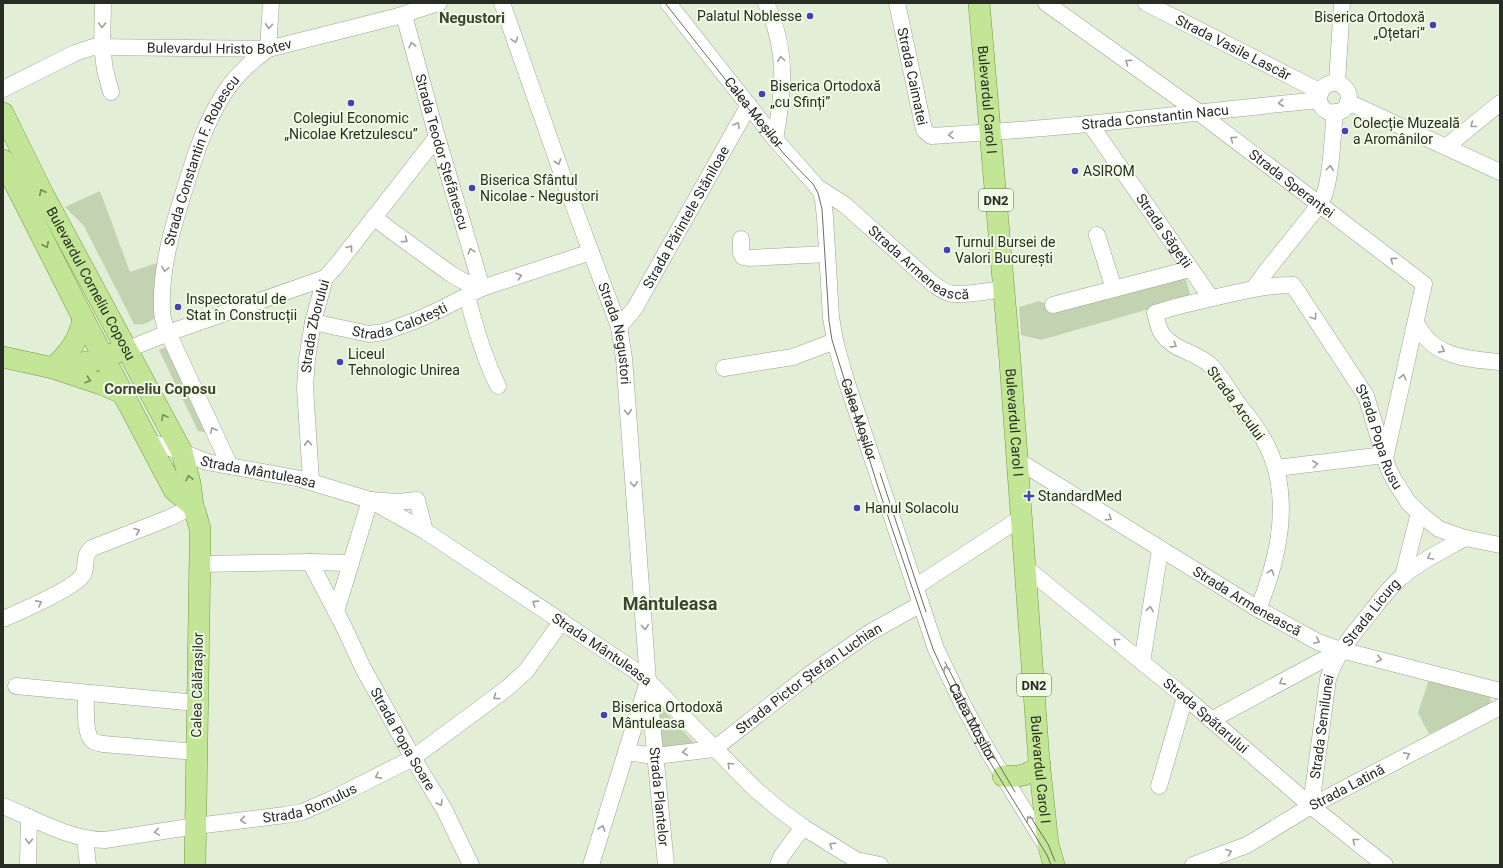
<svg xmlns="http://www.w3.org/2000/svg" width="1503" height="868" viewBox="0 0 1503 868" font-family="Roboto,sans-serif">
  <style>
    .green { fill: #c1d3b1 }
    .lines { fill: none; stroke-linecap: round; stroke-linejoin: round }
    .minor-casing { stroke: #9aa58f; stroke-width: 17 }
    .major-casing { stroke: #739b41; stroke-width: 22 }
    .minor { stroke: #fff; stroke-width: 16 }
    .major { stroke: #c3e696; stroke-width: 21 }
    .tram { stroke: #697062; stroke-width: 1 }
    .oneway { stroke: #9ea09c }
    .oneway2 { stroke: #768a5d }
    .poi-dot { fill: #4440b6; stroke: #effbe4; stroke-width: 1.5 }
    .labels { text-anchor: middle; stroke-width: 4; stroke-linejoin: round; paint-order: stroke }
    .shield { fill: #effbe4; stroke: #646b5e; stroke-width: 1 }
    .shield-label { font-size: 13px; font-weight: bold; fill: #282d24 }
    .poi-label { font-size: 14px; fill: #282d24; stroke: #effbe4; text-anchor: start }
    .street-label { font-size: 14px; fill: #282d24; stroke: #effbe4 }
    .neighbourhood-label { font-size: 15px; font-weight: bold; fill: #3a4431; stroke: #effbe4 }
    .district-label { font-size: 18px; font-weight: bold; fill: #3a4431; stroke: #effbe4 }
  </style>
  <rect width="100%" height="100%" fill="#e2eed6"/>
  <!-- green -->
  <path class="green" d="M100 191 130 272 157 263 156 317C149 323 144 325 134 324L84 226 65 207Z
    M1185 277 1191 297 1041 340 1021 335 1019 307 1039 301 1063 310Z
    M168 346 208 433 198 431 159 350Z
    M1433 680 1490 697 1491 703 1429 734 1418 713 1428 682Z
    M655 701 698 747 660 750Z"/>
  <g class="lines">
    <defs>
      <g id="minor">
        <path d="M103 3 102 47 105 70 111 92"/>
        <path id="s1" d="M502 3 567 188 619 327 624 358 648 681 666 865"/>
        <path id="s2" d="M668 3 775 139 820 190 823 200 825 217 831 317 835 341 845 377 936 649 962 703 989 753 1048 849"/>
        <path d="M766 3C788 50 784 89 775 139"/>
        <path id="s3" d="M897 3 924 130 931 136C1061 129 1190 113 1319 100"/>
        <path id="s4" d="M1046 3 1198 112 1424 284 1386 454"/>
        <path id="s5" d="M1146 3 1321 92"/>
        <path id="s6" d="M404 15 437 137 482 288"/>
        <path d="M1337 83 1342 3"/>
        <circle cx="1334" cy="98" r="15"/>
        <path id="s7" d="M3 89 75 53 93 47 268 49 395 17 439 3"/>
        <path d="M1348 102 1500 172"/>
        <path id="s8" d="M1090 124 1211 298"/>
        <path d="M1446 147 1500 103"/>
        <path id="s9" d="M817 187 845 205 933 284C939 288 945 293 953 294 969 295 987 291 1004 289"/>
        <path d="M374 217 389 229 451 274 463 281 482 288"/>
        <path d="M1097 235 1114 289"/>
        <path d="M741 239V253L743 257 748 258 827 254"/>
        <path d="M1254 288 1268 269 1320 204C1332 184 1332 137 1335 112"/>
        <path d="M467 296C475 327 484 358 498 386"/>
        <path d="M1053 305 1190 269"/>
        <path id="s10" d="M313 322 369 334 384 332 417 320 439 310 482 288 591 252"/>
        <path d="M1416 322C1431 357 1467 359 1500 362"/>
        <path id="s11" d="M619 327 635 308 641 297 749 105"/>
        <path d="M128 349 168 333 325 278"/>
        <path d="M724 368 793 357 835 341"/>
        <path id="s12" d="M148 441 182 452 207 462 301 479 370 500 398 502 417 500 425 531"/>
        <path id="s13" d="M1017 460 1258 609 1318 642 1341 650 1500 691"/>
        <path id="s14" d="M230 466 168 333C165 326 162 318 162 310 160 269 173 226 185 188 195 155 205 124 223 95 235 76 250 62 268 49L271 3"/>
        <path d="M1276 468 1385 455"/>
        <path id="s15" d="M311 481 305 387 307 359 313 322 325 278 336 266 437 137"/>
        <path id="s16" d="M370 500 425 531 633 669 648 681 756 790 780 810 803 827 856 860 880 865"/>
        <path id="s17" d="M310 562 343 625 363 668 413 758 444 809 471 865"/>
        <path d="M200 564 310 562 351 563"/>
        <path id="s18" d="M1025 567 1185 697 1311 806 1385 865"/>
        <path d="M1403 576 1419 513"/>
        <path d="M915 587 1021 518"/>
        <path id="s19" d="M1258 609C1281 553 1295 486 1259 432 1253 422 1246 414 1239 405 1231 394 1219 373 1209 364 1195 352 1174 350 1163 335 1158 329 1157 320 1155 313 1175 306 1196 302 1217 297 1243 291 1267 285 1293 285L1366 396 1388 468 1394 480 1408 502 1419 513 1439 529 1465 538 1500 545"/>
        <path d="M336 612 370 500"/>
        <path d="M3 619C19 612 73 589 82 576 89 567 81 557 92 548L169 518 193 506"/>
        <path d="M1142 662 1160 550"/>
        <path d="M16 686 197 703"/>
        <path d="M86 694C86 704 84 733 92 740 95 743 99 743 103 744L196 752"/>
        <path d="M1211 720 1341 650"/>
        <path id="s20" d="M627 752 655 756 714 749 810 674 869 633 921 604"/>
        <path d="M1159 786 1185 697"/>
        <path id="s21" d="M3 806C35 819 70 840 105 840L196 826 285 815 302 812 334 798 413 758 506 689 526 671 562 621"/>
        <path id="s22" d="M1311 806 1328 679C1336 653 1354 633 1371 612 1381 599 1391 585 1404 575 1422 560 1444 550 1465 538"/>
        <path d="M85 839 88 865"/>
        <path d="M28 865 29 817"/>
        <path d="M591 865 646 688"/>
        <path d="M778 865 781 857 803 827"/>
        <path id="s23" d="M1193 865 1247 845 1311 806 1500 707"/>
      </g>
      <g id="major">
        <path id="s24" d="M979 3 1010 361 1039 761 1048 844 1054 865"/>
        <path id="s25" d="M3 113 43 194 182 452 190 483 193 506"/>
        <path d="M3 160 83 318 174 490 193 506 195 511 200 529V552L195 865"/>
        <path d="M3 357 53 368 92 361 116 353"/>
        <path d="M53 368C69 353 80 339 83 318"/>
        <path d="M56 369 101 384 122 393"/>
        <path d="M1003 776C1018 777 1028 776 1040 765"/>
      </g>
    </defs>
    <!-- minor casing -->
    <use href="#minor" class="minor-casing"/>
    <!-- major casing -->
    <use href="#major" class="major-casing"/>
    <!-- minor -->
    <use href="#minor" class="minor"/>
    <!-- major -->
    <use href="#major" class="major"/>
    <!-- tram -->
    <path class="tram" d="M665 3 784 154 813 184 818 193 822 209 829 321 832 340 879 490 933 649 958 703 983 751 1047 855 1051 865
      M880 473 926 612
      M945 662 988 746 1015 792
      M1030 816 1048 844 1055 861"/>
  </g>
  <!-- one-way arrows -->
  <defs><path id="oneway-chevron" d="M-2-3.5L2.5 0L-2 3.5" fill="none" stroke-width="1.6" stroke-linecap="round" stroke-linejoin="round"/></defs>
  <g class="oneway">
    <use href="#oneway-chevron" transform="translate(102 25) rotate(92)"/>
    <use href="#oneway-chevron" transform="translate(269 26) rotate(94)"/>
    <use href="#oneway-chevron" transform="translate(515 40) rotate(71)"/>
    <use href="#oneway-chevron" transform="translate(412 45) rotate(-104)"/>
    <use href="#oneway-chevron" transform="translate(781 59) rotate(-97)"/>
    <use href="#oneway-chevron" transform="translate(1128 62) rotate(-144)"/>
    <use href="#oneway-chevron" transform="translate(1281 103) rotate(174)"/>
    <use href="#oneway-chevron" transform="translate(737 125) rotate(-61)"/>
    <use href="#oneway-chevron" transform="translate(1473 125) rotate(141)"/>
    <use href="#oneway-chevron" transform="translate(951 135) rotate(177)"/>
    <use href="#oneway-chevron" transform="translate(1233 139) rotate(-143)"/>
    <use href="#oneway-chevron" transform="translate(558 162) rotate(71)"/>
    <use href="#oneway-chevron" transform="translate(1330 168) rotate(-85)"/>
    <use href="#oneway-chevron" transform="translate(405 240) rotate(36)"/>
    <use href="#oneway-chevron" transform="translate(350 248) rotate(-52)"/>
    <use href="#oneway-chevron" transform="translate(471 251) rotate(-107)"/>
    <use href="#oneway-chevron" transform="translate(1393 260) rotate(-143)"/>
    <use href="#oneway-chevron" transform="translate(165 269) rotate(99)"/>
    <use href="#oneway-chevron" transform="translate(519 276) rotate(-18)"/>
    <use href="#oneway-chevron" transform="translate(1314 317) rotate(57)"/>
    <use href="#oneway-chevron" transform="translate(1174 345) rotate(32)"/>
    <use href="#oneway-chevron" transform="translate(1442 350) rotate(28)"/>
    <use href="#oneway-chevron" transform="translate(1403 377) rotate(-77)"/>
    <use href="#oneway-chevron" transform="translate(628 412) rotate(85)"/>
    <use href="#oneway-chevron" transform="translate(213 430) rotate(-115)"/>
    <use href="#oneway-chevron" transform="translate(308 443) rotate(-93)"/>
    <use href="#oneway-chevron" transform="translate(1315 464) rotate(-7)"/>
    <use href="#oneway-chevron" transform="translate(634 484) rotate(86)"/>
    <use href="#oneway-chevron" transform="translate(1109 518) rotate(32)"/>
    <use href="#oneway-chevron" transform="translate(137 531) rotate(-21)"/>
    <use href="#oneway-chevron" transform="translate(1430 557) rotate(150)"/>
    <use href="#oneway-chevron" transform="translate(1271 572) rotate(-73)"/>
    <use href="#oneway-chevron" transform="translate(39 603) rotate(-28)"/>
    <use href="#oneway-chevron" transform="translate(535 603) rotate(-147)"/>
    <use href="#oneway-chevron" transform="translate(1150 609) rotate(-81)"/>
    <use href="#oneway-chevron" transform="translate(645 627) rotate(86)"/>
    <use href="#oneway-chevron" transform="translate(1116 641) rotate(-141)"/>
    <use href="#oneway-chevron" transform="translate(1317 641) rotate(25)"/>
    <use href="#oneway-chevron" transform="translate(1379 659) rotate(13)"/>
    <use href="#oneway-chevron" transform="translate(946 669) rotate(-115)"/>
    <use href="#oneway-chevron" transform="translate(1282 682) rotate(151)"/>
    <use href="#oneway-chevron" transform="translate(496 697) rotate(144)"/>
    <use href="#oneway-chevron" transform="translate(685 752) rotate(173)"/>
    <use href="#oneway-chevron" transform="translate(1407 755) rotate(-28)"/>
    <use href="#oneway-chevron" transform="translate(730 765) rotate(-135)"/>
    <use href="#oneway-chevron" transform="translate(378 776) rotate(152)"/>
    <use href="#oneway-chevron" transform="translate(440 803) rotate(59)"/>
    <use href="#oneway-chevron" transform="translate(1029 819) rotate(-122)"/>
    <use href="#oneway-chevron" transform="translate(243 820) rotate(173)"/>
    <use href="#oneway-chevron" transform="translate(602 828) rotate(-72)"/>
    <use href="#oneway-chevron" transform="translate(157 832) rotate(171)"/>
    <use href="#oneway-chevron" transform="translate(29 841) rotate(92)"/>
    <use href="#oneway-chevron" transform="translate(1355 841) rotate(-142)"/>
    <use href="#oneway-chevron" transform="translate(832 845) rotate(-148)"/>
    <use href="#oneway-chevron" transform="translate(1229 852) rotate(-20)"/>
  </g>
  <g class="oneway2">
    <use href="#oneway-chevron" transform="translate(42 192) rotate(-117)"/>
    <use href="#oneway-chevron" transform="translate(46 245) rotate(63)"/>
    <use href="#oneway-chevron" transform="translate(88 380) rotate(18)"/>
    <use href="#oneway-chevron" transform="translate(164 417) rotate(-118)"/>
    <use href="#oneway-chevron" transform="translate(189 478) rotate(-103)"/>
  </g>
  <!-- markers -->
  <g class="poi-dot">
    <circle cx="810" cy="16" r="4"/>
    <circle cx="1433" cy="25" r="4"/>
    <circle cx="762" cy="94" r="4"/>
    <circle cx="351" cy="103" r="4"/>
    <circle cx="1345" cy="131" r="4"/>
    <circle cx="1075" cy="171" r="4"/>
    <circle cx="472" cy="188" r="4"/>
    <circle cx="947" cy="250" r="4"/>
    <circle cx="178" cy="307" r="4"/>
    <circle cx="340" cy="362" r="4"/>
    <path d="M1027 490h4v4h4v4h-4v4h-4v-4h-4v-4h4z"/>
    <circle cx="857" cy="508" r="4"/>
    <circle cx="604" cy="715" r="4"/>
  </g>
  <g class="labels">
    <!-- shield labels -->
    <g class="shield">
      <rect x="979" y="189" width="34" height="22" rx="3"/>
      <rect x="1017" y="674" width="34" height="22" rx="3"/>
    </g>
    <g class="shield-label">
      <text x="996" y="205">DN2</text>
      <text x="1034" y="690">DN2</text>
    </g>
    <!-- poi labels -->
    <g class="poi-label">
      <text x="802" y="21" text-anchor="end">Palatul Noblesse</text>
      <text x="1425" y="22" text-anchor="end">Biserica Ortodoxă<tspan x="1425" dy="16">„Oțetari”</tspan></text>
      <text x="770" y="91">Biserica Ortodoxă<tspan x="770" dy="16">„cu Sfinți”</tspan></text>
      <text x="351" y="123" text-anchor="middle">Colegiul Economic<tspan x="351" dy="16">„Nicolae Kretzulescu”</tspan></text>
      <text x="1353" y="128">Colecție Muzeală<tspan x="1353" dy="16">a Aromânilor</tspan></text>
      <text x="1083" y="176">ASIROM</text>
      <text x="480" y="185">Biserica Sfântul<tspan x="480" dy="16">Nicolae - Negustori</tspan></text>
      <text x="955" y="247">Turnul Bursei de<tspan x="955" dy="16">Valori București</tspan></text>
      <text x="186" y="304">Inspectoratul de<tspan x="186" dy="16">Stat în Construcții</tspan></text>
      <text x="348" y="359">Liceul<tspan x="348" dy="16">Tehnologic Unirea</tspan></text>
      <text x="1038" y="501">StandardMed</text>
      <text x="865" y="513">Hanul Solacolu</text>
      <text x="612" y="712">Biserica Ortodoxă<tspan x="612" dy="16">Mântuleasa</tspan></text>
    </g>
    <!-- street labels -->
    <g class="street-label">
      <text dy="5" stroke="none"><textPath href="#s7" startOffset="226">Bulevardul Hristo Botev</textPath></text>
      <text dy="5" stroke="none"><textPath href="#s5" startOffset="98">Strada Vasile Lascăr</textPath></text>
      <text dy="5" stroke="none"><textPath href="#s3" startOffset="75">Strada Caimatei</textPath></text>
      <text dy="5" stroke="none"><textPath href="#s24" startOffset="97">Bulevardul Carol I</textPath></text>
      <text dy="5" stroke="none"><textPath href="#s2" startOffset="139">Calea Moșilor</textPath></text>
      <text dy="5" stroke="none"><textPath href="#s3" startOffset="364">Strada Constantin Nacu</textPath></text>
      <text dy="5" stroke="none"><textPath href="#s6" startOffset="142">Strada Teodor Ștefănescu</textPath></text>
      <text dy="5" stroke="none"><textPath href="#s14" startOffset="327">Strada Constantin F. Robescu</textPath></text>
      <text dy="5" stroke="none"><textPath href="#s4" startOffset="305">Strada Speranței</textPath></text>
      <text dy="5" stroke="none"><textPath href="#s11" startOffset="129">Strada Părintele Stăniloae</textPath></text>
      <text dy="5" stroke="none"><textPath href="#s8" startOffset="130">Strada Săgeții</textPath></text>
      <text dy="5" stroke="none"><textPath href="#s9" startOffset="129">Strada Armenească</textPath></text>
      <text dy="5" stroke="none"><textPath href="#s25" startOffset="192">Bulevardul Corneliu Coposu</textPath></text>
      <text dy="5" stroke="none"><textPath href="#s10" startOffset="90">Strada Calotești</textPath></text>
      <text dy="5" stroke="none"><textPath href="#s15" startOffset="156">Strada Zborului</textPath></text>
      <text dy="5" stroke="none"><textPath href="#s1" startOffset="350">Strada Negustori</textPath></text>
      <text transform="translate(1236 403) rotate(54)" y="5">Strada Arcului</text>
      <text dy="5" stroke="none"><textPath href="#s2" startOffset="475">Calea Moșilor</textPath></text>
      <text dy="5" stroke="none"><textPath href="#s24" startOffset="421">Bulevardul Carol I</textPath></text>
      <text dy="5" stroke="none"><textPath href="#s19" startOffset="664">Strada Popa Rusu</textPath></text>
      <text dy="5" stroke="none"><textPath href="#s12" startOffset="115">Strada Mântuleasa</textPath></text>
      <text dy="5" stroke="none"><textPath href="#s13" startOffset="270">Strada Armenească</textPath></text>
      <text dy="5" stroke="none"><textPath href="#s22" startOffset="208">Strada Licurg</textPath></text>
      <text dy="5" stroke="none"><textPath href="#s16" startOffset="276">Strada Mântuleasa</textPath></text>
      <text dy="5" stroke="none"><textPath href="#s20" startOffset="206">Strada Pictor Ștefan Luchian</textPath></text>
      <text transform="translate(197 685) rotate(-89)" y="5">Calea Călărașilor</text>
      <text dy="5" stroke="none"><textPath href="#s18" startOffset="234">Strada Spătarului</textPath></text>
      <text dy="5" stroke="none"><textPath href="#s2" startOffset="799">Calea Moșilor</textPath></text>
      <text dy="5" stroke="none"><textPath href="#s22" startOffset="80">Strada Semilunei</textPath></text>
      <text dy="5" stroke="none"><textPath href="#s17" startOffset="200">Strada Popa Soare</textPath></text>
      <text dy="5" stroke="none"><textPath href="#s24" startOffset="769">Bulevardul Carol I</textPath></text>
      <text dy="5" stroke="none"><textPath href="#s23" startOffset="173">Strada Latină</textPath></text>
      <text dy="5" stroke="none"><textPath href="#s1" startOffset="816">Strada Plantelor</textPath></text>
      <text dy="5" stroke="none"><textPath href="#s21" startOffset="317">Strada Romulus</textPath></text>
    </g>
    <!-- neighbourhood labels -->
    <g class="neighbourhood-label">
      <text x="472" y="23">Negustori</text>
      <text x="160" y="394">Corneliu Coposu</text>
    </g>
    <!-- district labels -->
    <g class="district-label">
      <text x="670" y="610">Mântuleasa</text>
    </g>
  </g>
  <!-- border -->
  <rect width="1503" height="868" fill="none" stroke="#282d24" stroke-width="8"/>
</svg>
